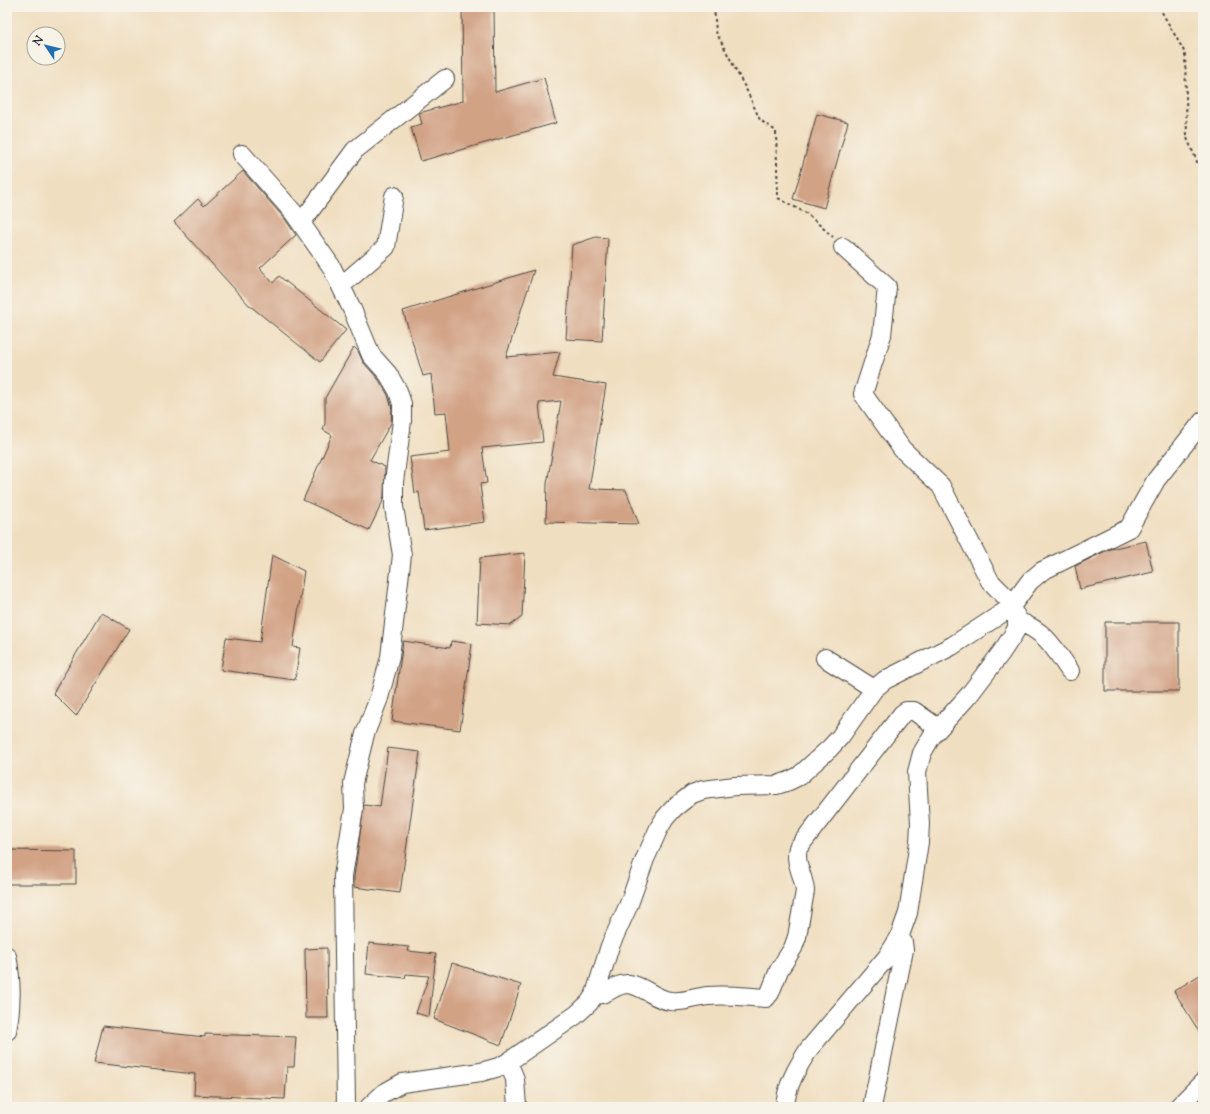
<svg xmlns="http://www.w3.org/2000/svg" width="1210" height="1114" viewBox="0 0 1210 1114" font-family="'Sorts Mill Goudy',serif">
  <style>
    .building { fill: #d2a285 }
    .lines { fill: none; stroke-linecap: round; stroke-linejoin: round }
    .minor-casing { stroke: #494641; stroke-width: 20 }
    .path { stroke: #494641; stroke-width: 2; stroke-dasharray: 3 3; stroke-linecap: butt }
    .minor { stroke: #fff; stroke-width: 18 }
  </style>
  <rect width="100%" height="100%" fill="#f7f3e8"/>
  <filter id="ink" filterUnits="userSpaceOnUse"><feTurbulence type="fractalNoise" baseFrequency=".025" numOctaves="2"/><feDisplacementMap in="SourceGraphic" scale="8" xChannelSelector="R" yChannelSelector="G"/><feConvolveMatrix kernelMatrix="1 2 1 2 8 2 1 2 1" color-interpolation-filters="sRGB"/></filter>
  <filter id="wash" filterUnits="userSpaceOnUse"><feTurbulence type="fractalNoise" baseFrequency=".012" numOctaves="4" result="noise"/><feDisplacementMap in="SourceGraphic" scale="16" xChannelSelector="R" yChannelSelector="G"/><feGaussianBlur stdDeviation="0.9" result="paint"/><feColorMatrix in="noise" values="0 0 0 0 0 0 0 0 0 0 0 0 0 0 0 0 0 1.4 0 .05"/><feComposite in="paint" operator="in"/></filter>
  <g filter="url(#wash)">
    <rect width="100%" height="100%" fill="#f0dec0"/>
    <g id="blocks">
      <!-- building -->
      <path class="building" d="M462 7H494L495 92 544 78 556 123 421 161 411 127 422 124 419 113 463 101Z
        M817 114 848 122 824 208 793 199Z
        M243 171 285 219 296 235 260 268 273 283 279 276 346 330 320 362 249 305 174 222 198 199 204 206Z
        M596 237 608 238 602 341 566 339 572 245Z
        M534 270 506 357 560 352 553 377 606 385 589 489 626 490 639 524 546 522 547 484 561 401 539 403 543 442 482 448 487 483 480 484 485 522 424 530 419 492 415 493 410 457 450 452 446 412 435 413 431 374 423 376 403 311Z
        M354 347 358 351 363 362 379 380 388 395 392 409 391 423 370 460 385 467 384 496 382 503 369 530 303 500 332 435 323 430 325 423V398Z
        M1146 541 1153 572 1080 589 1075 566 1110 549Z
        M525 553 522 617 511 625 477 623 480 558Z
        M272 555 304 571 293 647 300 648 295 680 221 670 226 638 260 642Z
        M101 612 129 629 76 716 53 693Z
        M1105 622H1179V691H1105Z
        M403 641 450 648 451 641 472 644 460 730 392 721Z
        M388 748 420 752 400 893 354 887V877L364 805 380 807Z
        M7 850 76 851V884H7Z
        M369 943 409 947 408 951 436 954 429 1017 416 1013 429 976 406 974 405 978 366 974Z
        M327 948 328 1018H306L305 949Z
        M452 963 521 985 501 1045 434 1019Z
        M1203 973V1038L1174 991Z
        M103 1026 205 1037V1034L296 1037 294 1067H287L285 1099 194 1095 195 1074 94 1063Z"/>
    </g>
  </g>
  <g filter="url(#ink)">
    <use href="#blocks" fill-opacity="0" stroke="#494641" stroke-width="1"/>
    <g class="lines">
      <defs>
        <path id="minor" d="M242 154 293 212 331 266 352 309 371 355 388 374 398 391 402 404V421L394 482V507L402 555 390 657 379 698 365 734 353 783 354 809 343 876 346 1107
          M301 223 355 150 445 79
          M843 247 887 287 882 335 863 394 902 449 941 486 990 581 1013 604
          M341 286 386 247 394 196
          M1010 608 1030 581 1042 571 1129 528 1156 480 1203 421
          M1017 621C1046 631 1054 648 1070 671
          M825 658 874 689
          M7 956C12 981 12 1005 7 1031
          M595 994C607 997 614 983 629 984 644 986 656 1000 671 1001 683 1003 696 997 708 996 727 994 747 997 766 998L770 993 779 970 793 948 797 937 805 891C804 875 794 864 798 848L902 714 906 711H914L938 728
          M508 1062 515 1079 517 1107
          M369 1107 384 1093 402 1083 481 1072 499 1067 508 1062 576 1015 589 1003 595 994 610 946 629 904 645 859 659 828 665 818 674 808 692 794 703 790 735 786 777 785 789 781 799 776 830 748 840 737 874 689 885 680 952 646 1010 608 1016 616 1017 621V628L1013 635 1001 653 969 695 932 736 922 753 917 772 920 824 919 842 908 913 899 938 887 957 809 1049C798 1066 786 1086 785 1107
          M872 1107 904 950 903 942 899 938
          M1178 1107 1203 1082"/>
      </defs>
      <!-- minor casing -->
      <use href="#minor" class="minor-casing"/>
      <!-- path -->
      <path class="path" d="M714 7 716 32 748 93 760 120 776 131 778 198 806 213 833 237
        M1159 7 1185 53 1187 138 1203 176"/>
      <!-- minor -->
      <use href="#minor" class="minor"/>
    </g>
  </g>
  <!-- margin -->
  <rect width="1210" height="1114" fill="none" stroke="#f7f3e8" stroke-width="24"/>
  <!-- north arrow -->
  <g transform="translate(46 46) rotate(305)"><circle r="19" fill="#f7f3e8" stroke="#a5a39c"/>
  <path d="M0-3L7 15L0 10L-7 15Z" fill="#1f6fb2"/>
  <text y="-6" font-size="11" font-weight="bold" text-anchor="middle" fill="#2b2b2b">N</text>
  </g>
</svg>
